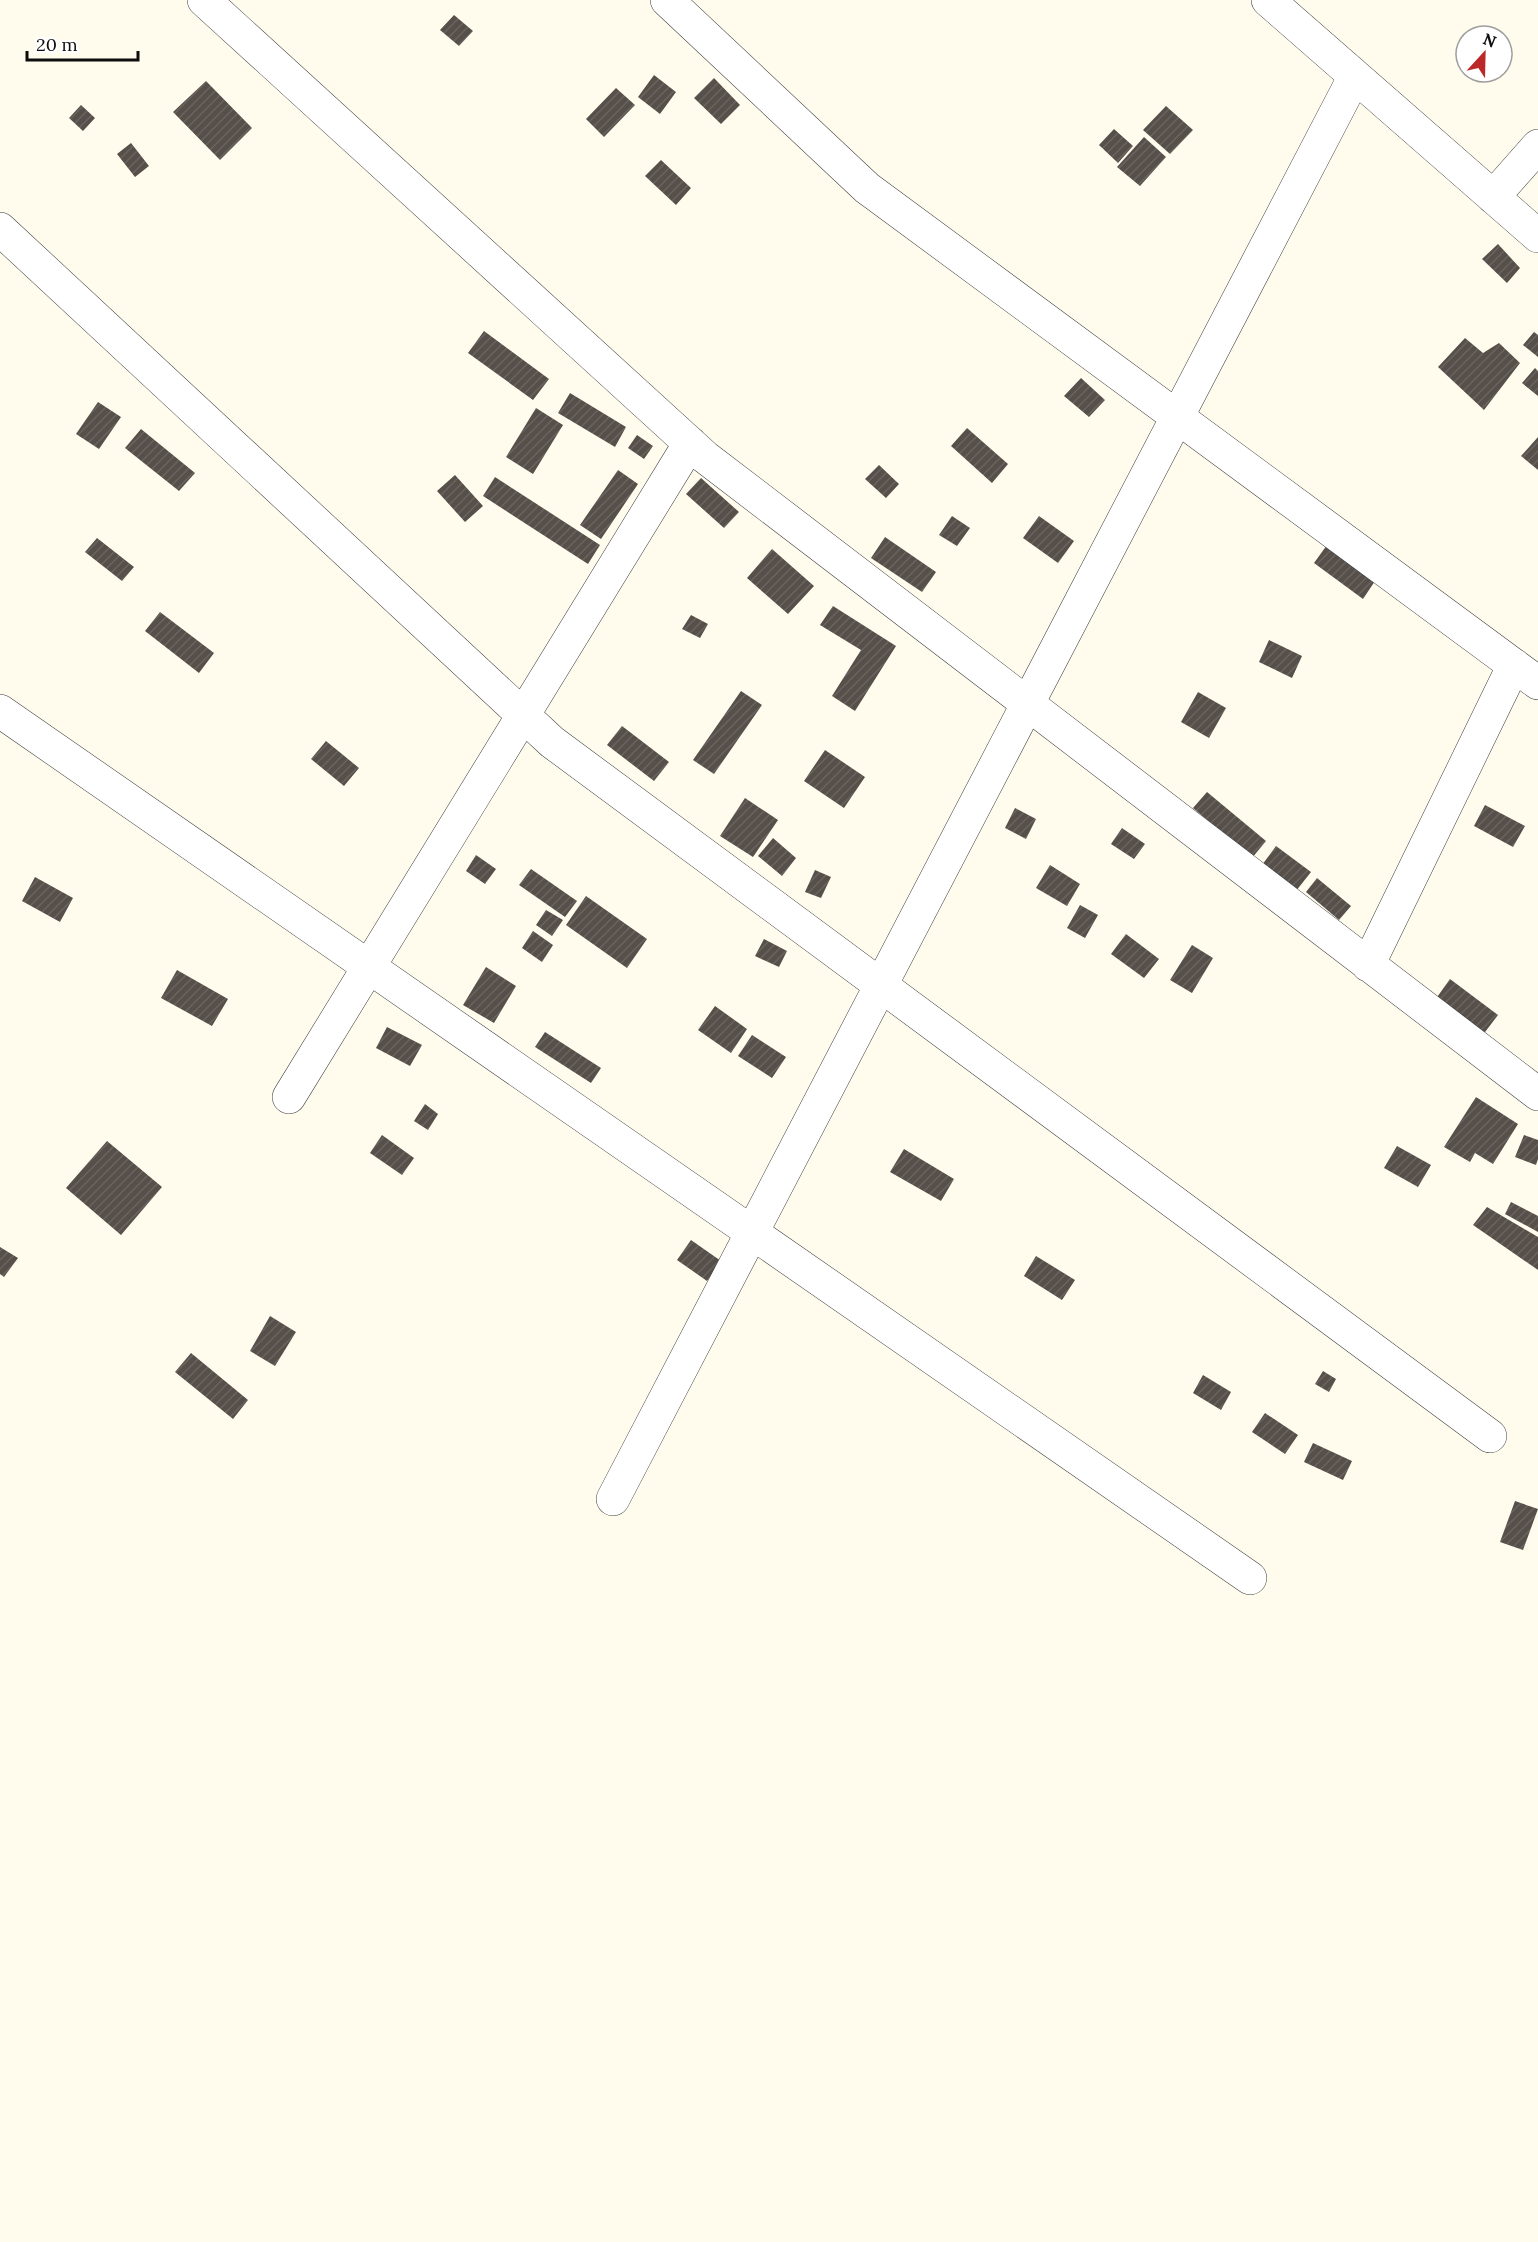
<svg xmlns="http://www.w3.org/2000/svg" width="1538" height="2242" viewBox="0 0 1538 2242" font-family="Lora,serif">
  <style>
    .building { fill: url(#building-hatch) }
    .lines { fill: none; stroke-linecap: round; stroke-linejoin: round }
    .minor-casing { stroke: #404040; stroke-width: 34 }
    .minor { stroke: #fff; stroke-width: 33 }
  </style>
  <defs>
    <pattern id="building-hatch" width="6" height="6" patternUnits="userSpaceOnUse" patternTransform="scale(1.5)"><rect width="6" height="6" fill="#564f4a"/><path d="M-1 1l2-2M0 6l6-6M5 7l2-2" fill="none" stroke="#696460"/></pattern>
  </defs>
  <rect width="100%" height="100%" fill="#fffced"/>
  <!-- building -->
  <path class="building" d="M454 15 473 31 459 46 440 30Z
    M654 75 676 92 660 114 638 97Z
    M714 78 740 105 721 124 694 98Z
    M206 81 252 128 220 160 173 112Z
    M616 88 635 105 604 137 586 119Z
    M81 105 95 118 83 131 69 118Z
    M1166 106 1193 130 1170 154 1143 130Z
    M1114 129 1133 146 1118 163 1099 145Z
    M1144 137 1166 157 1140 186 1117 167Z
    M131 143 149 166 135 177 117 154Z
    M661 160 691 188 676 205 645 176Z
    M1498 244 1520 268 1507 283 1482 259Z
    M484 331 549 379 533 400 468 353Z
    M1534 332 1538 335V357L1523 345Z
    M1465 338 1483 353 1499 343 1520 363 1484 410 1438 367Z
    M1535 368 1538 371V396L1522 383Z
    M1081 378 1105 400 1089 417 1064 396Z
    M570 393 626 427 615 447 558 413Z
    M98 402 121 417 99 449 76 434Z
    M536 408 563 425 533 474 506 457Z
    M967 428 1008 464 992 483 951 446Z
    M141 429 195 473 179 491 125 448Z
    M637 435 653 446 644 459 628 448Z
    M1538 437V470L1521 456Z
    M879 465 899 484 886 498 865 479Z
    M618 470 638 484 601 539 580 525Z
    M455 475 483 506 465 522 437 491Z
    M495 477 600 545 588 564 483 496Z
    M701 478 739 512 724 528 686 494Z
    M952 516 970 528 957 546 939 535Z
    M1039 516 1074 541 1058 563 1023 538Z
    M885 537 936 572 922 592 871 558Z
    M97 538 134 567 122 581 85 552Z
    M1327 545 1375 581 1363 599 1314 563Z
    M772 549 814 586 788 614 747 578Z
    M833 606 896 646 855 711 832 696 861 650 820 625Z
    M160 612 214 653 199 673 145 631Z
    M691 615 708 624 700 638 682 629Z
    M1269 640 1302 656 1292 678 1259 662Z
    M741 691 762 705 714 774 693 760Z
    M1198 692 1226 708 1209 738 1181 722Z
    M622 726 669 762 654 781 607 745Z
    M326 741 359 768 344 786 311 759Z
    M825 750 865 777 844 808 804 781Z
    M1207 792 1266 841 1252 858 1193 808Z
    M745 798 778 820 753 857 720 836Z
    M1485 805 1525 826 1513 847 1474 826Z
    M1015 808 1036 819 1026 839 1005 828Z
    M1122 828 1145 844 1134 859 1111 844Z
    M773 838 796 858 782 876 758 856Z
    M1276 846 1311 872 1296 891 1262 865Z
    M476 855 496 869 485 884 466 871Z
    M1050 865 1080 884 1067 906 1036 888Z
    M531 869 577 901 565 917 519 885Z
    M815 870 831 877 821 898 805 892Z
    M35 877 73 898 60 922 22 901Z
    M1317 878 1351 906 1339 920 1306 892Z
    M586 896 647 939 627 968 566 925Z
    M1080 905 1098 915 1085 938 1067 928Z
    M546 910 563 920 552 936 536 925Z
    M533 931 553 945 542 962 522 948Z
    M1126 934 1159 959 1144 978 1111 954Z
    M764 939 787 951 779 967 755 956Z
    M1192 945 1213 958 1192 993 1170 980Z
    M486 967 516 986 494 1023 463 1005Z
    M177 970 228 999 212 1026 161 998Z
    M1450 979 1498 1015 1482 1036 1435 1000Z
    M715 1006 747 1029 731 1053 698 1030Z
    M387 1027 422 1045 410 1066 376 1048Z
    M545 1032 601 1068 591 1083 535 1047Z
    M752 1035 786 1057 772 1078 738 1056Z
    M1476 1097 1518 1124 1493 1164 1475 1153 1470 1162 1444 1147Z
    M425 1104 438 1114 428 1130 414 1121Z
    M382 1135 414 1158 402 1175 370 1153Z
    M1524 1135 1538 1140V1159L1536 1165 1515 1157Z
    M107 1141 162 1187 121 1235 66 1188Z
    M1397 1146 1431 1165 1418 1187 1384 1168Z
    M904 1149 954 1179 941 1201 890 1172Z
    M1511 1202 1538 1216V1232L1505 1214Z
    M1487 1207 1538 1237V1270L1473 1225Z
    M691 1240 721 1261 707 1281 677 1260Z
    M0 1247 18 1258 4 1277 0 1274Z
    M1036 1256 1075 1280 1062 1300 1024 1276Z
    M270 1316 296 1332 275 1366 250 1351Z
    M191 1353 248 1400 233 1419 175 1372Z
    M1323 1371 1336 1379 1329 1392 1315 1384Z
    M1203 1375 1231 1392 1221 1410 1193 1393Z
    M1265 1413 1298 1435 1285 1454 1252 1432Z
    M1313 1443 1352 1461 1343 1480 1304 1462Z
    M1515 1501 1538 1509 1523 1550 1500 1542Z"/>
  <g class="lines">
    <defs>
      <path id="minor" d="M204 0 705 457 1538 1094
        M667 0 867 188 1538 683
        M1268 0 1538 236
        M1493 197 1538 146
        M0 229 552 742 1490 1436
        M0 711 1250 1578
        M1368 965 1514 665
        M289 1097 690 443
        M613 1499 1355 76"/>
    </defs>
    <!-- minor casing -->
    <use href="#minor" class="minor-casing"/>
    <!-- minor -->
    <use href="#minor" class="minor"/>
  </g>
  <!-- north arrow -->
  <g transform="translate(1484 54) rotate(22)"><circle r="28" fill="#ffffff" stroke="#9e9e9e" stroke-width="1.5"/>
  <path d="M0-4.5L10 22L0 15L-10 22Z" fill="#bb2827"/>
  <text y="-9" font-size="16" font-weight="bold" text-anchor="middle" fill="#0d0d0d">N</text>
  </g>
  <!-- scale -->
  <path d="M27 51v9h111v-9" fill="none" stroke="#0d0d0d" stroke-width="3"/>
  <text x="36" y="51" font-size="18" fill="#0d0d0d" stroke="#ffffff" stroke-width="4.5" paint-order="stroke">20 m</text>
</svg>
